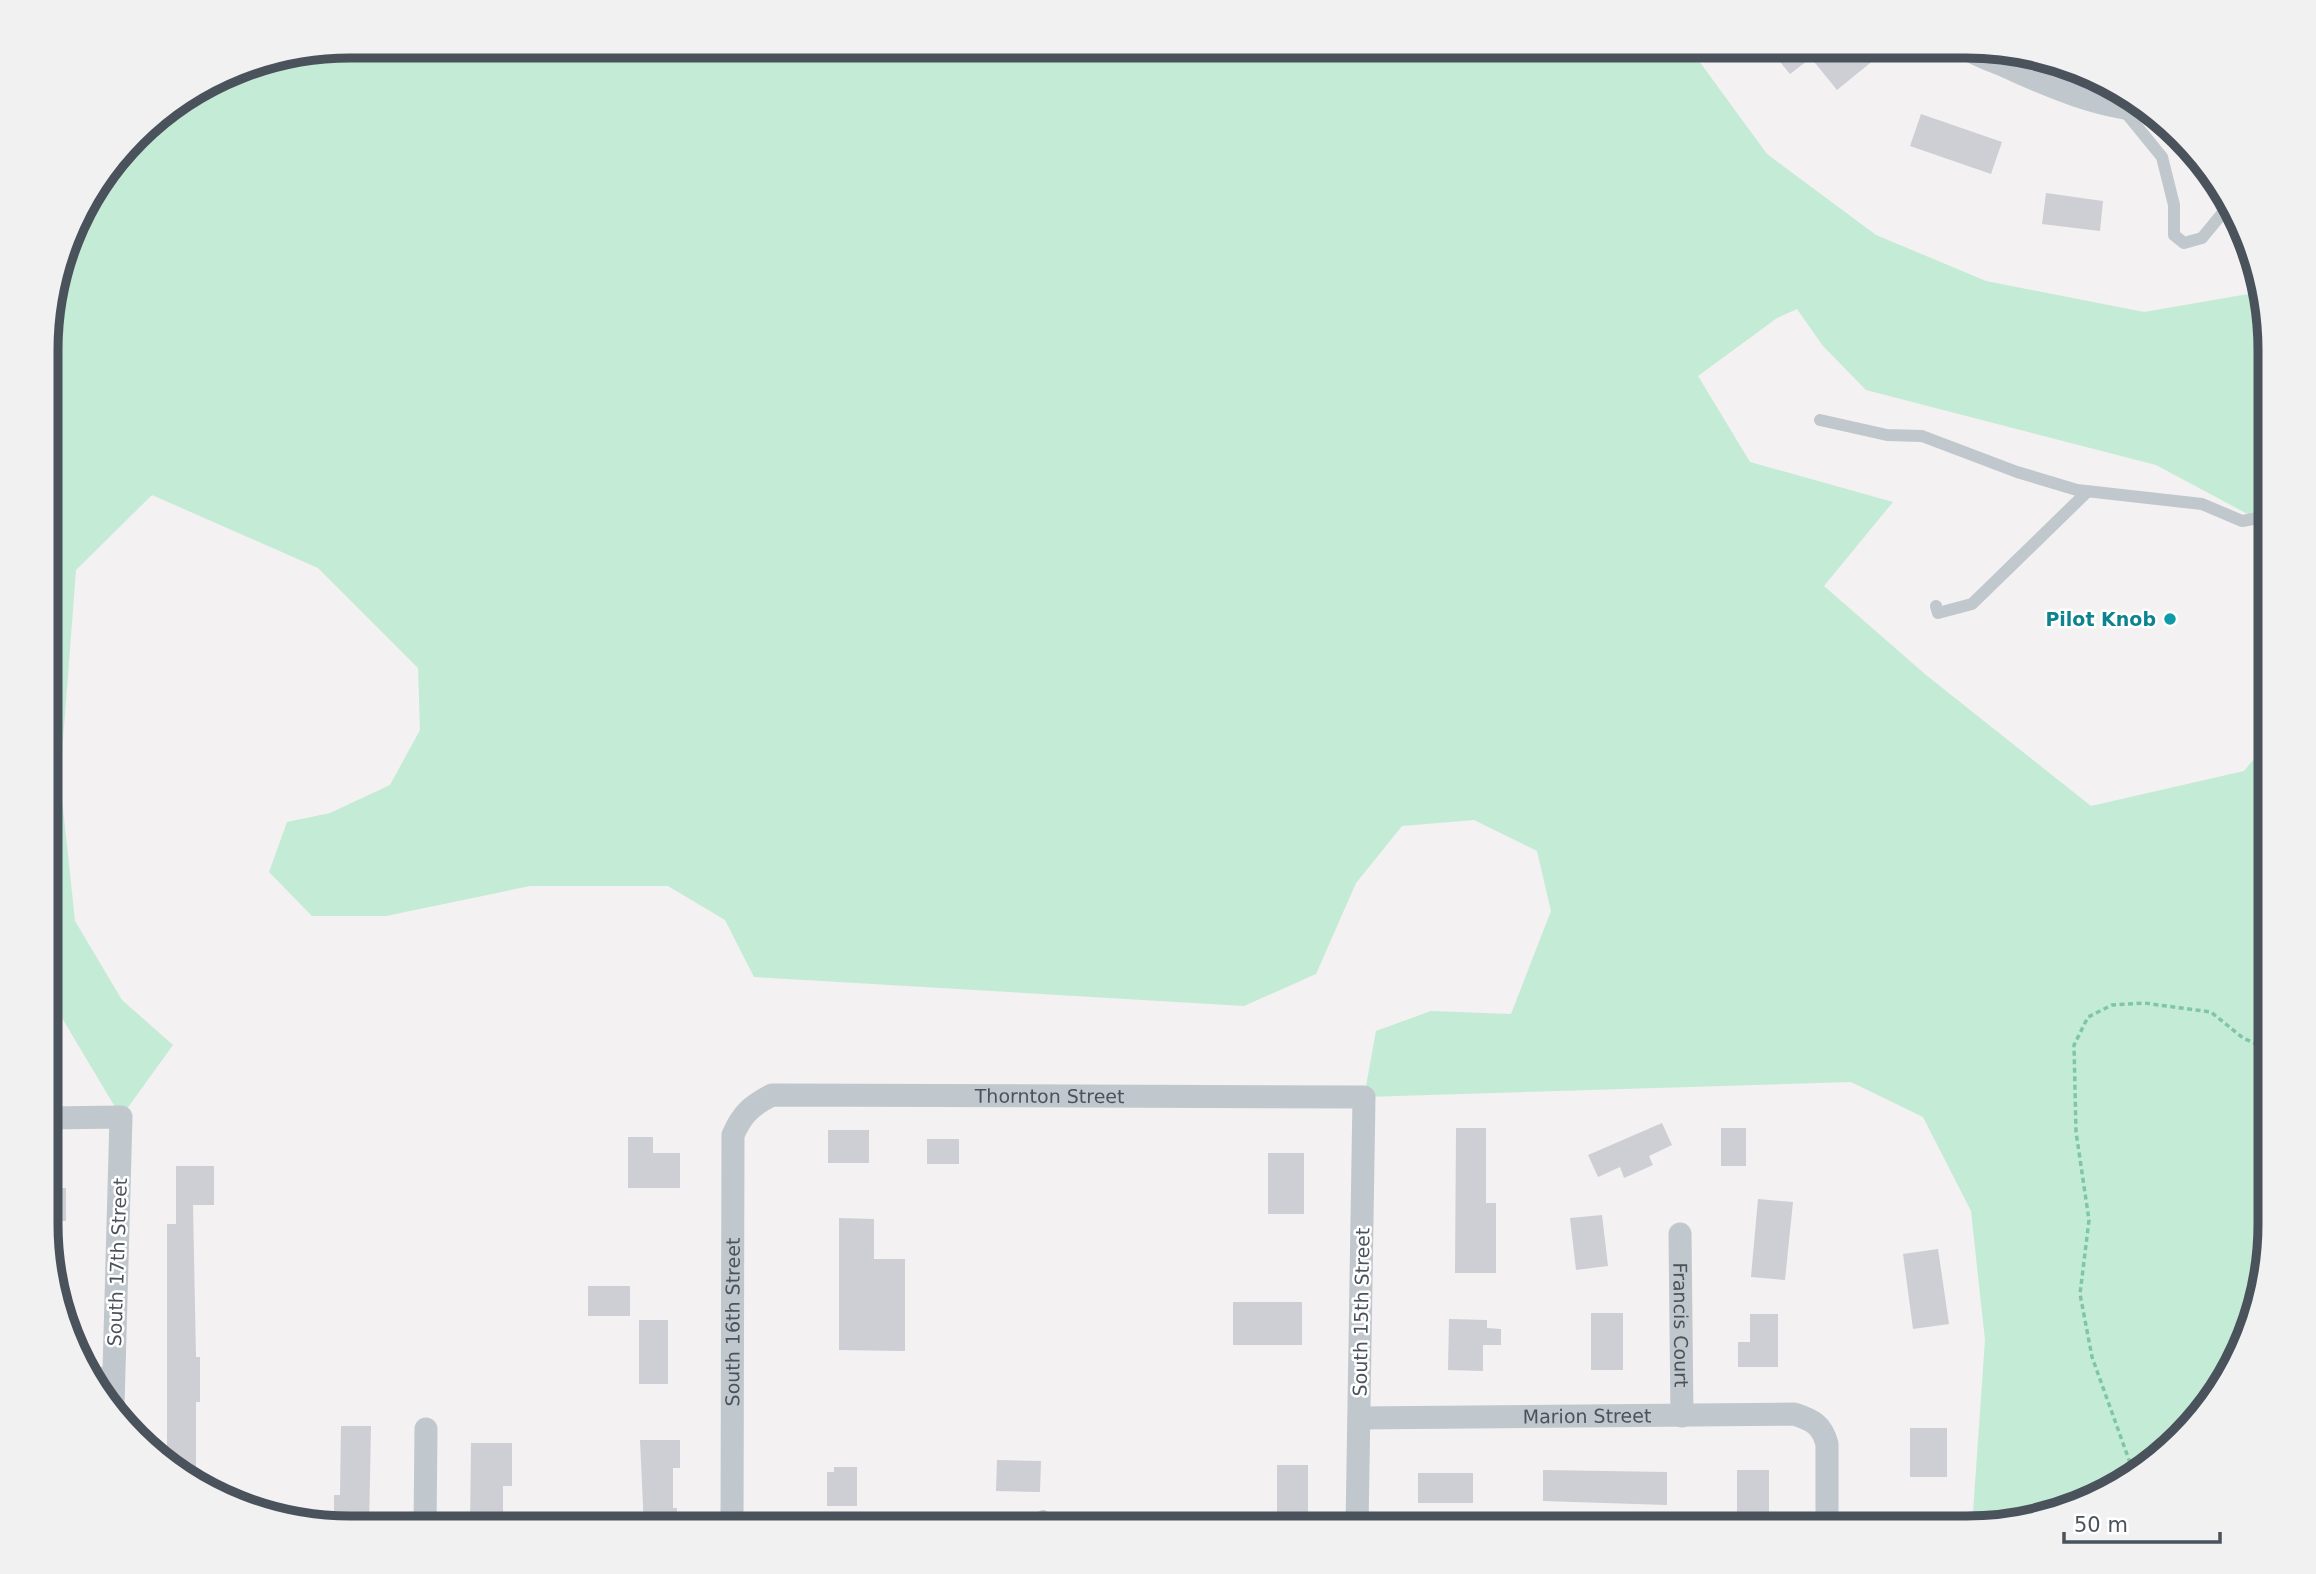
<svg xmlns="http://www.w3.org/2000/svg" width="2316" height="1574" viewBox="0 0 2316 1574" font-family="'DejaVu Sans',sans-serif">
  <style>
    .green { fill: #c4ebd6 }
    .building { fill: #cecfd4 }
    .lines { fill: none; stroke-linecap: round; stroke-linejoin: round }
    .path { stroke: #7fc6a8; stroke-width: 3.5; stroke-dasharray: 5 3.5; stroke-linecap: butt }
    .lane { stroke: #c0c7cd; stroke-width: 12 }
    .street { stroke: #c0c7cd; stroke-width: 23 }
    .culture-dot { fill: #0f9aa8; stroke: #fff; stroke-width: 2.5 }
    .labels { text-anchor: middle; stroke-width: 5; stroke-linejoin: round; paint-order: stroke }
    .culture-label { font-size: 19px; font-weight: bold; fill: #0d838f; stroke: #fff; text-anchor: end }
    .street-label { font-size: 19px; fill: #4a525c; stroke: #fff }
    .rim { fill: none; stroke: #4a525c; stroke-width: 9 }
  </style>
  <rect width="100%" height="100%" fill="#f3f1f1"/>
  <!-- green -->
  <path class="green" d="M349 46H1688L1767 154 1876 235 1986 281 2144 312 2260 292 2270 330V526L2156 465 1866 390 1823 346 1797 309 1777 318 1698 376 1750 462 1893 502 1824 586 1926 675 2091 806 2244 771 2270 739V1244L2254 1323 2208 1409 2101 1497 1972 1527 1985 1340 1971 1211 1923 1117 1851 1082 1364 1097 1376 1031 1431 1011 1511 1014 1551 911 1537 851 1474 820 1402 826 1356 883 1316 974 1244 1006 754 977 725 920 668 886H530L386 916H312L269 872 287 822 330 813 390 785 420 730 418 668 318 568 152 495 76 570 60 780 75 921 122 1000 173 1045 121 1117 62 1018 48 1001V310L77 215 149 121 234 68Z"/>
  <!-- building -->
  <path class="building" d="M1767 46H1891L1837 90 1811 58 1790 74Z
    M1921 114 2002 142 1991 174 1910 146Z
    M2046 193 2103 201 2100 231 2042 224Z
    M1662 1123 1672 1145 1649 1156 1653 1165 1624 1178 1620 1167 1598 1177 1588 1155Z
    M1456 1128H1486V1203H1496V1273H1455Z
    M1721 1128H1746V1166H1721Z
    M828 1130H869V1163H828Z
    M628 1137H653V1153H680V1188H628Z
    M927 1139H959V1164H927Z
    M1268 1153H1304V1214H1268Z
    M176 1166H214V1205H193L196 1357H200V1402H196V1473H179L167 1467V1224H176Z
    M48 1188H66V1221H48Z
    M1758 1199 1793 1202 1785 1280 1751 1277Z
    M1602 1215 1608 1266 1576 1270 1570 1218Z
    M839 1218 874 1219V1259H905V1351L839 1350Z
    M1938 1249 1949 1324 1913 1329 1903 1254Z
    M588 1286H630V1316H588Z
    M1233 1302H1302V1345H1233Z
    M1591 1313H1623V1370H1591Z
    M1750 1314H1778V1367H1738V1342H1750Z
    M1449 1319 1487 1320V1328L1501 1329V1345H1483V1371L1448 1370Z
    M639 1320H668V1384H639Z
    M341 1426H371L369 1528H334V1495H340Z
    M1910 1428H1947V1477H1910Z
    M640 1440H680V1468H673V1508H677V1528H644Z
    M471 1443H512V1486H503V1528H470Z
    M997 1460 1041 1461 1040 1492 996 1491Z
    M1277 1465H1308V1516H1277Z
    M834 1467H857V1506H827V1472H834Z
    M1543 1470 1667 1472V1505L1543 1501Z
    M1737 1470H1769V1523H1737Z
    M1418 1473H1473V1503H1418Z"/>
  <g class="lines">
    <!-- path -->
    <path class="path" d="M2133 1471 2092 1357 2080 1294 2089 1220 2076 1132 2074 1045 2088 1017 2112 1005 2144 1003 2211 1012 2243 1038 2270 1050"/>
    <!-- lane -->
    <path class="lane" d="M2122 108 2162 157 2174 205V235L2184 243 2202 238 2230 204
      M1820 420 1887 435 1922 436 2017 472 2077 490 2202 504 2242 521 2270 516
      M1936 606 1938 613 1972 604 2088 491
      M1019 1528 1043 1516"/>
    <!-- street -->
    <g class="street">
      <path d="M1964 46C1975 55 1990 60 2003 65 2050 87 2102 109 2154 111"/>
      <path d="M48 1118 121 1117 113 1407"/>
      <path id="s1" d="M1680 1234 1682 1416"/>
      <path d="M88 1379 113 1378"/>
      <path id="s2" d="M1359 1418 1794 1414C1813 1420 1822 1425 1827 1444V1528"/>
      <path d="M425 1528 426 1429"/>
      <path id="s3" d="M732 1528 733 1135C742 1114 752 1105 772 1095L1364 1097 1357 1528"/>
    </g>
  </g>
  <!-- markers -->
  <circle class="culture-dot" cx="2170" cy="619" r="7"/>
  <g class="labels">
    <!-- culture labels -->
    <g class="culture-label">
      <text x="2156" y="626">Pilot Knob</text>
    </g>
    <!-- street labels -->
    <g class="street-label">
      <text dy="7" stroke="none"><textPath href="#s3" startOffset="728">Thornton Street</textPath></text>
      <text transform="translate(117 1262) rotate(-88)" y="7">South 17th Street</text>
      <text transform="translate(1361 1312) rotate(-89)" y="7">South 15th Street</text>
      <text dy="7" stroke="none"><textPath href="#s3" startOffset="206">South 16th Street</textPath></text>
      <text dy="7" stroke="none"><textPath href="#s1" startOffset="91">Francis Court</textPath></text>
      <text dy="7" stroke="none"><textPath href="#s2" startOffset="228">Marion Street</textPath></text>
    </g>
  </g>
  <!-- crop -->
  <path d="M0 0H2316V1574H0ZM350 58H1966A292 292 0 0 1 2258 350V1224A292 292 0 0 1 1966 1516H350A292 292 0 0 1 58 1224V350A292 292 0 0 1 350 58Z" fill="#f1f1f2" fill-rule="evenodd"/>
  <path class="rim" d="M350 58H1966A292 292 0 0 1 2258 350V1224A292 292 0 0 1 1966 1516H350A292 292 0 0 1 58 1224V350A292 292 0 0 1 350 58Z"/>
  <!-- scale -->
  <path d="M2064 1532v10h156v-10" fill="none" stroke="#4a525c" stroke-width="3.5"/>
  <text x="2074" y="1532" font-size="21" fill="#4a525c" stroke="#ffffff" stroke-width="5" paint-order="stroke">50 m</text>
</svg>
